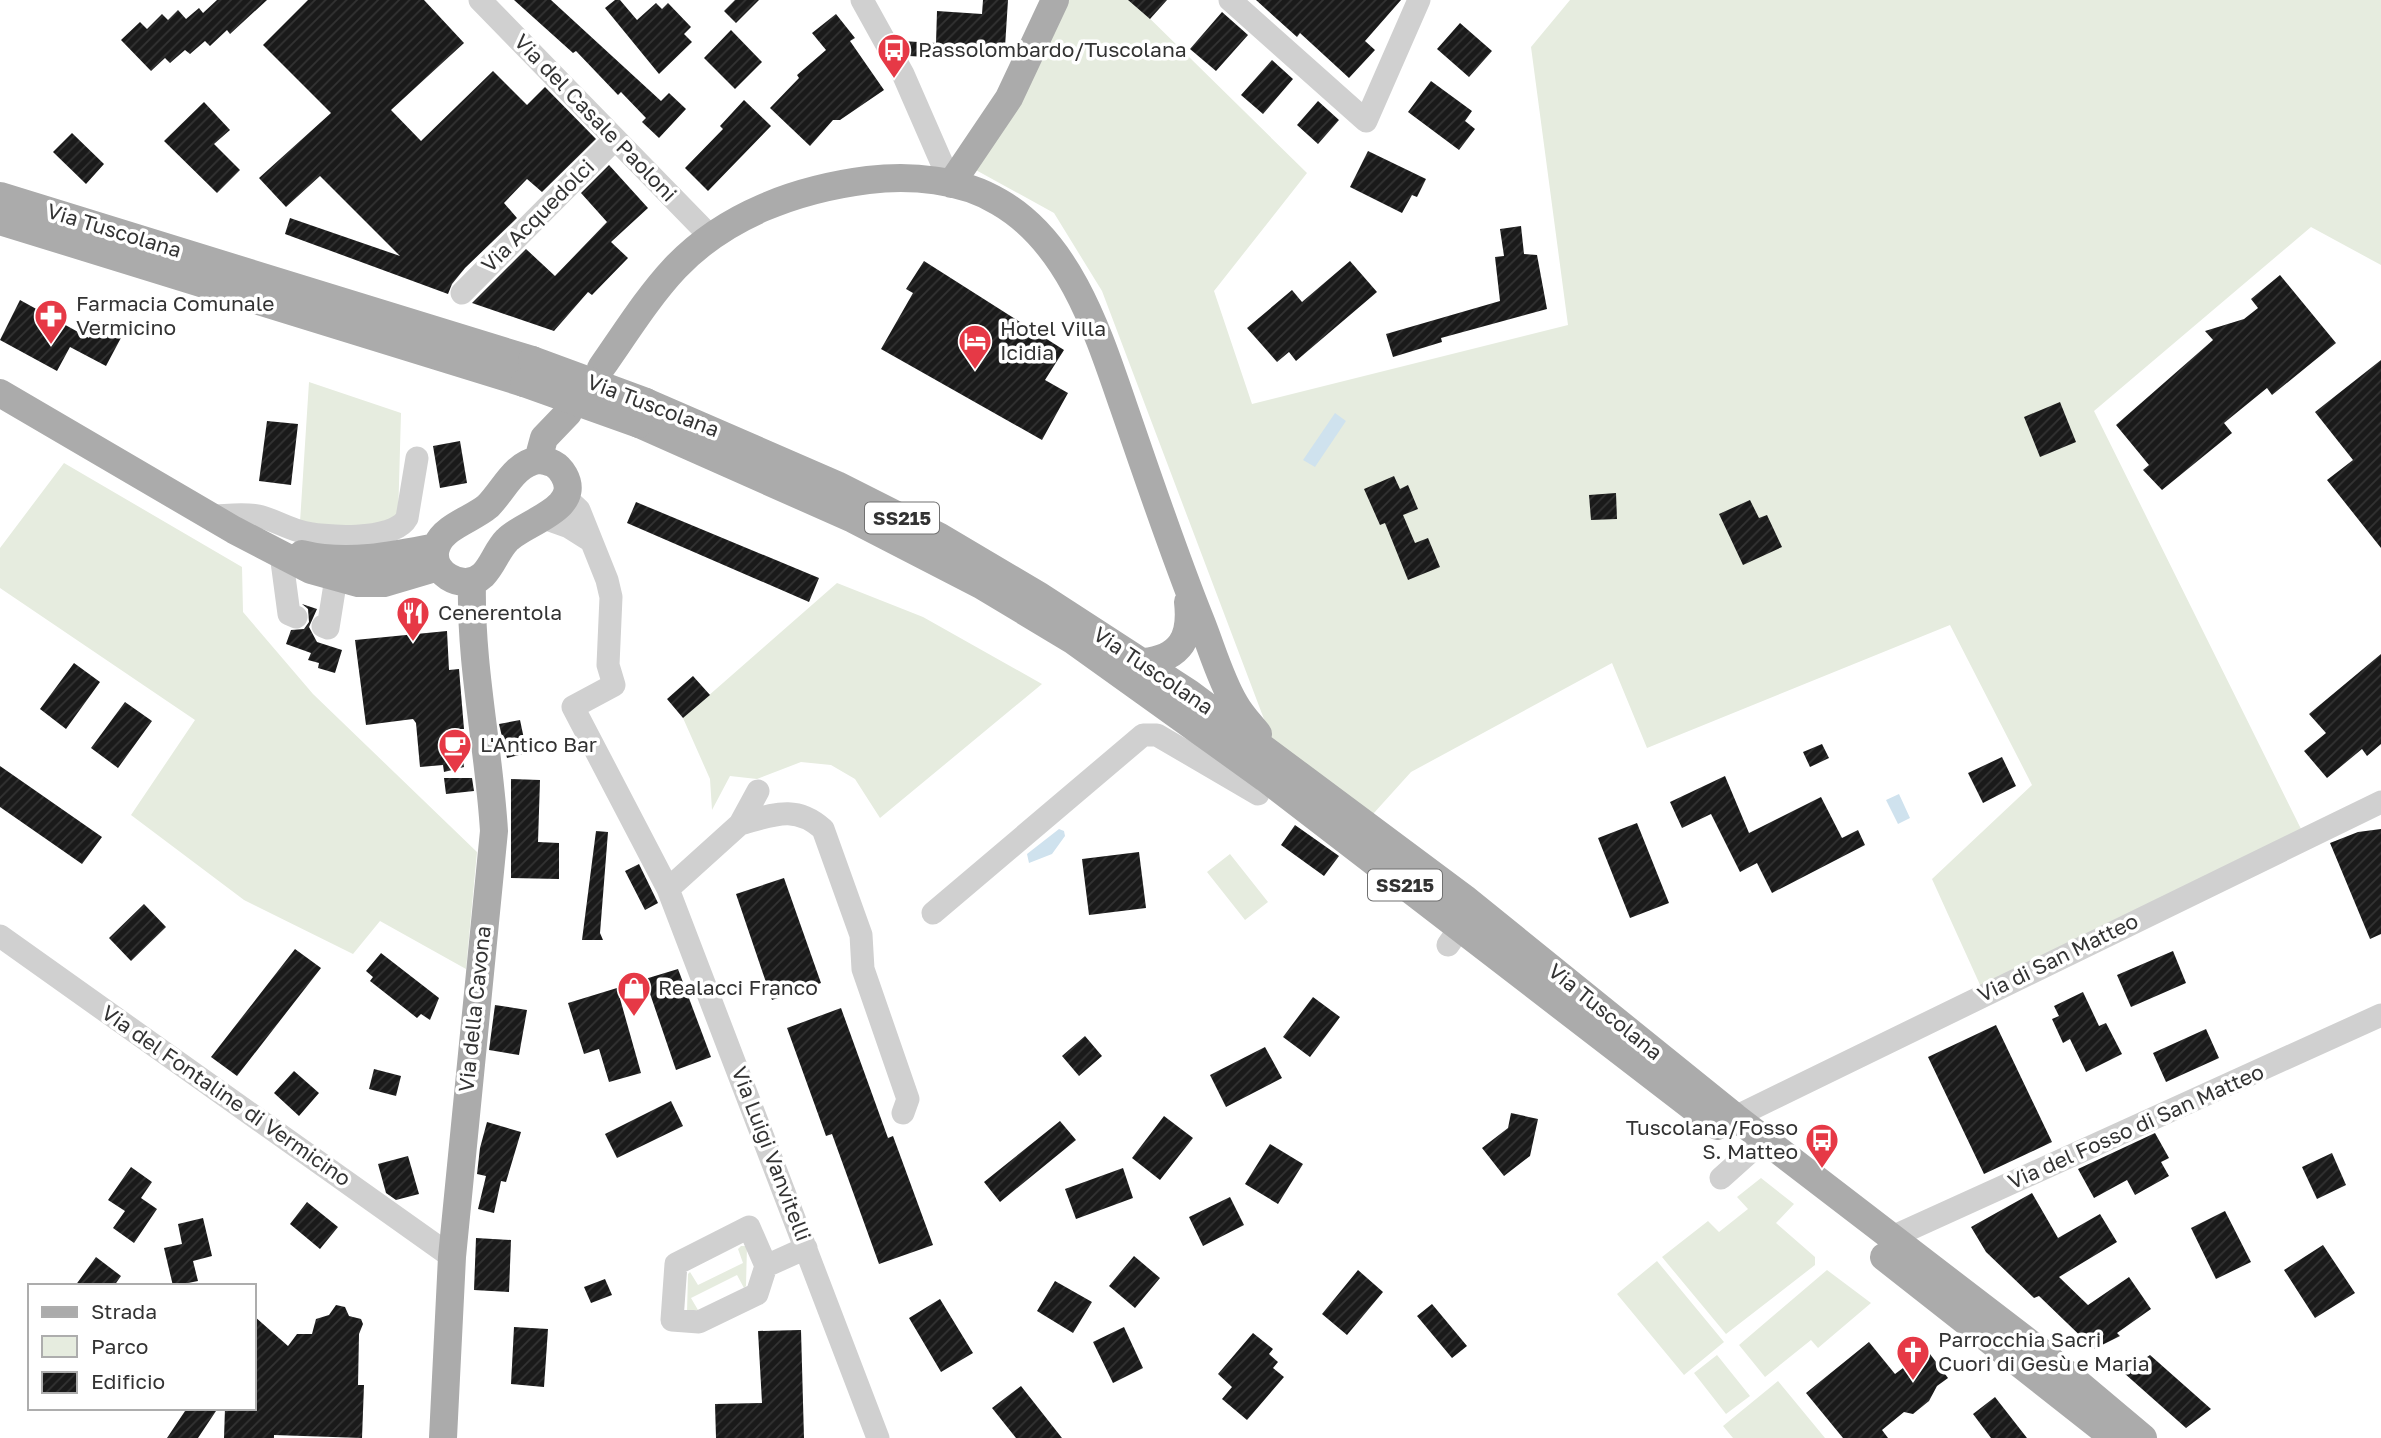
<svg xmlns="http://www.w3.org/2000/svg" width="2381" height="1438" viewBox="0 0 2381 1438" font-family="'Golos Text',sans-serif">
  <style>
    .green { fill: #e6ecdf }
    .water { fill: #cfe2ee }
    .building { fill: url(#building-hatch) }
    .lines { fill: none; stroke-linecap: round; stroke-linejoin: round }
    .minor { stroke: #d0d0d0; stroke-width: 23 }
    .major { stroke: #ababab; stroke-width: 28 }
    .major-bridge { stroke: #ababab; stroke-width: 28 }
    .labels { text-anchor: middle; stroke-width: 7; stroke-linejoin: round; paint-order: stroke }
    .shield { fill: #fff; stroke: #707070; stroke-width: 2 }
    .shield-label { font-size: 19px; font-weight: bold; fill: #333 }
    .poi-label { font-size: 21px; fill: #333; stroke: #fff; text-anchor: start }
    .street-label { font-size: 21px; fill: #333; stroke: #fff }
  </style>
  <defs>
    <pattern id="building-hatch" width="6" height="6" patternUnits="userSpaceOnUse" patternTransform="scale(1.75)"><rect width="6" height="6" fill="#1a1a1a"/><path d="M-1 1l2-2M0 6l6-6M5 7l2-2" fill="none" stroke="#333"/></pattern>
  </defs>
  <rect width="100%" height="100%" fill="#fff"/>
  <!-- green -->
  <path class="green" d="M1055 0H1131L1307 173 1214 291 1252 404 1568 325 1531 47 1570 0H2381V265L2311 227 2094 411 2305 837 1981 987 1932 879 2032 785 1950 625 1647 748 1612 663 1411 772 1364 824 1281 764 1102 291 1054 213 974 169Z
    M309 382 401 413 398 520 356 531 300 522Z
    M64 463 242 567 243 612 313 694 477 852 466 969 380 921 353 954 244 900 131 815 195 720 0 588V548Z
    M837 583 923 617 1042 684 880 818 855 779 831 765 801 762 757 779 730 776 712 810 710 779 683 718Z
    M1230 854 1268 902 1245 920 1207 872Z
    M1761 1178 1794 1204 1776 1223 1815 1257V1265L1726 1334 1662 1257 1708 1221 1719 1232 1748 1209 1737 1197Z
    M741 1246H747L746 1286 744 1288 737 1275 691 1298 698 1310 687 1313 688 1274 690 1272 698 1285 743 1263 738 1249Z
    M1657 1261 1724 1342 1684 1375 1617 1294Z
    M1827 1270 1871 1303 1818 1348 1811 1340 1765 1377 1739 1345Z
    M1717 1355 1750 1396 1726 1414 1694 1373Z
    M1778 1381 1825 1438H1733L1723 1426Z"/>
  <!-- water -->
  <path class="water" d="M1335 413 1346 421 1315 467 1303 460Z
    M1899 794 1910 818 1898 824 1886 800Z
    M1059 829 1064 831 1065 836 1052 854 1029 863 1027 854Z"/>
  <!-- building -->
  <path class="building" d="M217 0H267L230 34 227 30 210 46 205 41 190 54 185 50 170 63 165 58 151 71 121 40 140 22 147 29 162 14 168 20 178 10 186 19 199 8 203 13Z
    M308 0H424L464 43 391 110 421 141 493 71 527 105 545 87 596 139 542 192 527 179 504 203 517 218 465 268 452 284 448 294 285 234 290 218 400 256 320 176 286 207 259 178 331 113 263 45Z
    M514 0H551L661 101 669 93 686 109 659 138 642 122 646 118 621 92 618 95 576 51 573 53Z
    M615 0H620L637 20 656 3 662 9 668 3 691 27 684 34 692 42 659 74 605 8Z
    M735 0H759L736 23 724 11Z
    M983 0H1008L1005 47 962 45V59L909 56 901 41 936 43 937 11 982 14Z
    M1128 0H1167L1150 19Z
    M1256 0H1401L1365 41 1375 50 1349 78 1300 33 1297 37Z
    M1222 12 1248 35 1216 71 1190 49Z
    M836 14 855 38 850 41 884 90 840 120H833L810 146 770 108 799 78 797 75 826 50 812 33Z
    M1460 23 1492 51 1469 77 1437 49Z
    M731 30 762 62 735 89 704 58Z
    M1272 60 1293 79 1263 114 1241 95Z
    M1431 81 1472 111 1465 121 1475 129 1459 150 1408 112Z
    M744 100 771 126 708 191 685 168 723 129 720 126Z
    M1318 101 1339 120 1318 144 1297 125Z
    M204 102 230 130 214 144 240 170 217 193 164 141Z
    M72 133 104 164 86 184 53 152Z
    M1368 151 1426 179 1417 197 1412 195 1402 213 1350 187Z
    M609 165 648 208 611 242 628 258 592 295 588 292 554 331 472 303 526 249 555 276 607 222 581 193Z
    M1521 226 1524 254 1537 255 1547 309 1441 338 1442 342 1393 357 1386 334 1500 301 1495 257 1504 256 1500 229Z
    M924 261 1064 350 1045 380 1068 393 1042 440 881 349 913 293 906 289Z
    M1350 261 1377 292 1296 361 1289 352 1277 362 1247 328 1292 290 1302 302Z
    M2280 275 2336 343 2272 395 2267 388 2224 423 2232 433 2162 490 2143 470 2149 465 2116 425 2213 340 2205 331 2244 319 2258 308 2251 299Z
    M20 300 89 338 98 321 123 334 106 366 70 347 57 371 0 340Z
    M2381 360V548L2327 480 2353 460 2315 412Z
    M2060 402 2076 442 2040 457 2024 417Z
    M267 421 298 424 291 485 259 481Z
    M460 441 467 483 440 488 433 446Z
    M1394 476 1400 489 1408 485 1418 509 1403 515 1415 543 1428 538 1440 567 1408 580 1385 523 1380 525 1364 489Z
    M1616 493 1617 519 1591 520 1589 495Z
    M1750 500 1759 518 1767 515 1782 547 1743 565 1719 514Z
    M636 502 819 578 809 602 627 523Z
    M302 604 317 609 309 627 317 642 342 650 335 673 318 668 319 663 308 660 311 653 286 644 291 630 304 629 309 622 308 609Z
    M447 631 449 670 459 669 464 729H459L464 767 444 772 443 765 420 767 416 723 413 719 366 725 355 640Z
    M2381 654V744L2367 756 2362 749 2327 778 2304 751 2326 733 2309 714Z
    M74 663 100 682 66 729 40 709Z
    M693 676 710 695 683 718 667 699Z
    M125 702 152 721 118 768 91 748Z
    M520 720 527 753 507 758 499 724Z
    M1822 744 1829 758 1810 767 1803 752Z
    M2002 757 2016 786 1983 803 1968 773Z
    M0 766 102 837 82 864 0 807Z
    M1725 776 1749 833 1821 797 1842 838 1858 830 1865 845 1772 893 1757 863 1740 872 1711 814 1682 828 1670 802Z
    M444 778H472L474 791 446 794Z
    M511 779 540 780 538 842 559 843V879L511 878Z
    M1637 823 1669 903 1630 918 1598 838Z
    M1295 825 1339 856 1324 876 1281 845Z
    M2381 829V934L2370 939 2330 843 2358 832Z
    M596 831 608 832 600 933 603 940H582Z
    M1139 852 1146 908 1089 915 1082 859Z
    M639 864 658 903 645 910 625 871Z
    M784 878 821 983 772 1000 736 894Z
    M144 904 166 927 131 961 109 938Z
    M295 949 321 968 237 1076 211 1057Z
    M2173 951 2186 983 2131 1007 2117 975Z
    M381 953 439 998 430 1020 421 1014 417 1018 370 981 373 977 366 971Z
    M678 969 711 1057 676 1070 645 979Z
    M617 988 641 1073 609 1082 599 1049 584 1054 568 1003Z
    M2083 992 2099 1026 2106 1023 2122 1054 2086 1072 2070 1039 2063 1043 2052 1019 2059 1016 2054 1006Z
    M1313 997 1340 1017 1310 1057 1283 1037Z
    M495 1005 527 1010 519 1055 489 1050Z
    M841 1008 888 1138 893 1136 933 1245 879 1264 832 1134 826 1136 787 1028Z
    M1996 1025 2052 1142 1984 1174 1928 1057Z
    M2206 1029 2219 1058 2166 1082 2153 1053Z
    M1085 1036 1102 1056 1079 1076 1062 1056Z
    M1265 1047 1282 1078 1226 1107 1210 1075Z
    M374 1069 401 1076 396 1096 369 1089Z
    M294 1071 319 1093 299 1116 274 1093Z
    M671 1101 683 1126 617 1158 605 1134Z
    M1511 1113 1538 1119 1530 1156 1504 1176 1482 1148 1508 1128Z
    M1164 1116 1193 1138 1160 1180 1132 1158Z
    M1060 1121 1076 1140 1000 1202 984 1182Z
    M487 1122 521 1132 506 1182 501 1181 494 1213 478 1209 486 1176 477 1174 480 1148Z
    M2155 1133 2169 1158 2161 1162 2169 1176 2135 1195 2127 1180 2094 1198 2078 1169Z
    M1270 1144 1303 1164 1278 1204 1245 1184Z
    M2332 1153 2346 1185 2317 1199 2302 1167Z
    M408 1156 419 1194 396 1200 386 1193 378 1164Z
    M131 1167 152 1182 141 1198 157 1209 134 1243 113 1228 125 1211 108 1200Z
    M1123 1168 1133 1198 1076 1219 1065 1189Z
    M2032 1193 2058 1238 2100 1214 2117 1242 2059 1277 2088 1305 2129 1277 2151 1309 2117 1333 2120 1336 2094 1349 2039 1296 2034 1298 1986 1252 1971 1227Z
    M1230 1197 1244 1225 1203 1246 1189 1217Z
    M307 1202 338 1227 320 1249 290 1224Z
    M2225 1211 2251 1262 2216 1279 2191 1228Z
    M203 1218 212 1256 193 1261 198 1281 173 1286 164 1248 182 1244 178 1224Z
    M476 1238 511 1240 509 1292 474 1290Z
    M2323 1245 2355 1293 2315 1318 2284 1270Z
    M1134 1256 1160 1278 1135 1308 1109 1286Z
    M96 1257 121 1276 114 1286H75Z
    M1358 1270 1383 1292 1347 1335 1322 1314Z
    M605 1279 612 1295 591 1303 584 1287Z
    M1055 1281 1092 1302 1073 1333 1037 1311Z
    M940 1299 973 1353 941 1372 909 1318Z
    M1432 1304 1467 1346 1452 1358 1417 1316Z
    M336 1305 345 1307 349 1316 361 1319 363 1324 359 1334 358 1385H364L362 1438 274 1435V1438H224L225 1408H254V1316L288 1346 297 1334H312L316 1319 329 1315Z
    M514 1327 548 1329 544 1387 511 1384Z
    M1124 1327 1143 1368 1113 1383 1093 1342Z
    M801 1330 804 1438H716L715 1404 762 1403 758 1331Z
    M1253 1333 1273 1349 1269 1354 1278 1362 1273 1368 1284 1377 1247 1420 1222 1399 1232 1387 1218 1374Z
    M1869 1342 1895 1374 1927 1350 1948 1378 1937 1386 1929 1401 1913 1414 1904 1412 1882 1430 1888 1438H1843L1806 1393Z
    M2150 1355 2211 1409 2186 1428 2124 1373Z
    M1021 1386 1062 1438H1016L992 1408Z
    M1995 1397 2027 1438H1991L1973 1414Z
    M187 1408H218L198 1438H167Z"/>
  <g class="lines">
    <!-- minor -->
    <path class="minor" d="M480 0 710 236
      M862 0 903 74 951 184
      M1230 0 1366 121 1419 0
      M462 293 615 139
      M565 497 579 510 607 580 611 597 608 665 614 685 573 707 668 889 878 1438
      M209 516C224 516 243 513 258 516 272 519 285 527 299 531 322 538 394 542 407 518L417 458
      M541 517 569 527 588 539
      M281 554 289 614 296 617
      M323 626 328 628 336 578
      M740 824C773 815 795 804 823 829L861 935 863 969 908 1099 903 1113
      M668 889 740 824 758 791
      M933 913 1143 735H1157L1258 794
      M0 936 452 1257
      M1448 945 1460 928
      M1735 1117 2381 802
      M1721 1178 1750 1152
      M1890 1238 2381 1015
      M766 1266 749 1227 676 1264 672 1320 699 1322 757 1294 766 1266 806 1248"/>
    <!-- major -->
    <path class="major" d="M951 184 1009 98 1055 0
      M0 196 532 360
      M0 221 524 383
      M601 368C625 334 647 298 675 268 725 215 797 189 868 180 911 175 961 179 999 202 1070 243 1098 333 1123 405 1148 477 1172 549 1200 619 1211 646 1220 679 1235 704 1241 715 1250 724 1258 734
      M0 393 234 530 311 570 358 583H384L438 567
      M646 402 837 485 940 537 1038 595 1189 693 1464 898 1735 1117 2036 1348 2143 1438
      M639 424 853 519 981 585 1074 641 1265 778 1717 1126
      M538 460C550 461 558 464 564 475 583 509 524 522 507 540 497 550 493 565 483 575 463 594 426 571 437 545 445 526 473 519 488 506 504 490 514 464 538 460Z
      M538 460 544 438 568 413
      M302 554C346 565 392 556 436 547
      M1144 662C1181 658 1192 637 1188 602
      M1884 1257 2114 1438
      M443 1438 452 1257 494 831C489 748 470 666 472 582"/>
    <!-- major-bridge -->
    <path class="major-bridge" d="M532 360 646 402
      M524 383 639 424"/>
  </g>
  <!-- icons -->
  <defs>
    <symbol id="bus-pin" viewBox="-11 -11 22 30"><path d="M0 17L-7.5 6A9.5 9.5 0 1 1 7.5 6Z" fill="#e63946" stroke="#fff"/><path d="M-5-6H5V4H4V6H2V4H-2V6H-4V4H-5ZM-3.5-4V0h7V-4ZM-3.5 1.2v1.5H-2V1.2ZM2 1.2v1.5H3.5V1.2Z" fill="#fff"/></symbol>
    <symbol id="pharmacy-pin" viewBox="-11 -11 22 30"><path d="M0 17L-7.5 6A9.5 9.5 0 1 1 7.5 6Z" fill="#e63946" stroke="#fff"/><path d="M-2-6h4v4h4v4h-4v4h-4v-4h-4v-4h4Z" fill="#fff"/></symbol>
    <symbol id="hotel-pin" viewBox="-11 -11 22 30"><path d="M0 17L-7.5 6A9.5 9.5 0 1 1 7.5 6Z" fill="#e63946" stroke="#fff"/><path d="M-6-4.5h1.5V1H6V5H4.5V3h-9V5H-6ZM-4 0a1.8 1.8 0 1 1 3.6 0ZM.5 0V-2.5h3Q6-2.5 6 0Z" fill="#fff"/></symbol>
    <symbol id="restaurant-pin" viewBox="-11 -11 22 30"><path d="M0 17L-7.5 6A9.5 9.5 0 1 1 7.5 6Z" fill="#e63946" stroke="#fff"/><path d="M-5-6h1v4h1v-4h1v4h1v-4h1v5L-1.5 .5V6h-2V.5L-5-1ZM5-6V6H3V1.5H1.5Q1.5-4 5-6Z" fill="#fff"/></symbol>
    <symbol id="cafe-pin" viewBox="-11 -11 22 30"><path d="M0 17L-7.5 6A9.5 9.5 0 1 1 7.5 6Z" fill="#e63946" stroke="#fff"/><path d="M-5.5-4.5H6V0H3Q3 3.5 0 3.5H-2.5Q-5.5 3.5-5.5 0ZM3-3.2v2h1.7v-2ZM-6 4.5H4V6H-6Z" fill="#fff"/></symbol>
    <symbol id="shop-pin" viewBox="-11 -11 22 30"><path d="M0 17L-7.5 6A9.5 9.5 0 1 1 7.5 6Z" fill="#e63946" stroke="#fff"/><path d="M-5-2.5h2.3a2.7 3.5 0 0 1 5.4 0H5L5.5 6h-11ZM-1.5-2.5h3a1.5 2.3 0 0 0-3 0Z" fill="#fff"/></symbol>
    <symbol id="church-pin" viewBox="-11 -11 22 30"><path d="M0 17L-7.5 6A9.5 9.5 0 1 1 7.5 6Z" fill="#e63946" stroke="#fff"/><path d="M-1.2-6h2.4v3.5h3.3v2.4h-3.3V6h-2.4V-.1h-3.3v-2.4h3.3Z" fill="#fff"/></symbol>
  </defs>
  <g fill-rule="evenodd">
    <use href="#bus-pin" x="875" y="31" width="38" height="52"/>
    <use href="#pharmacy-pin" x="32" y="297" width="38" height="52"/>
    <use href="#hotel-pin" x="956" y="322" width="38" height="52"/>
    <use href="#restaurant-pin" x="394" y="594" width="38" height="52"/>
    <use href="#cafe-pin" x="436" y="726" width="38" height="52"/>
    <use href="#shop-pin" x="615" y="969" width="38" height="52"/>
    <use href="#bus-pin" x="1803" y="1121" width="38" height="52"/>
    <use href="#church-pin" x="1894" y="1333" width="38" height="52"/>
  </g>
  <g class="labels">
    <!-- shield labels -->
    <g class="shield">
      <rect x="865" y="502.5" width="74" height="31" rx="5"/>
      <rect x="1368" y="869.5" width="74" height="31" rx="5"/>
    </g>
    <g class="shield-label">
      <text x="902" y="525">SS215</text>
      <text x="1405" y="892">SS215</text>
    </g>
    <!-- poi labels -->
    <g class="poi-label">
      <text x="918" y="57">Passolombardo/Tuscolana</text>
      <text x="76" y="311">Farmacia Comunale<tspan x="76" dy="24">Vermicino</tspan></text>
      <text x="1000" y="336">Hotel Villa<tspan x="1000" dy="24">Icidia</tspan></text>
      <text x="438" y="620">Cenerentola</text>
      <text x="480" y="752">L'Antico Bar</text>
      <text x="658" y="995">Realacci Franco</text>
      <text x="1798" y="1135" text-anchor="end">Tuscolana/Fosso<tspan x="1798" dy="24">S. Matteo</tspan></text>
      <text x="1938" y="1347">Parrocchia Sacri<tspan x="1938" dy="24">Cuori di Gesù e Maria</tspan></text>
    </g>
    <!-- street labels -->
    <g class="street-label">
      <text transform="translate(595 118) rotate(46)" y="7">Via del Casale Paoloni</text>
      <text transform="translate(538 216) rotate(-45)" y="7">Via Acquedolci</text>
      <text transform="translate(114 231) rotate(17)" y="7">Via Tuscolana</text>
      <text transform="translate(653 406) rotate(21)" y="7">Via Tuscolana</text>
      <text transform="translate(1153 671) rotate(34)" y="7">Via Tuscolana</text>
      <text transform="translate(2058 958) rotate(-26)" y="7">Via di San Matteo</text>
      <text transform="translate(475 1009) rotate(-84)" y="7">Via della Cavona</text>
      <text transform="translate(1605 1012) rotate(39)" y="7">Via Tuscolana</text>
      <text transform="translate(226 1096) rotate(35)" y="7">Via del Fontaline di Vermicino</text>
      <text transform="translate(2136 1127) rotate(-24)" y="7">Via del Fosso di San Matteo</text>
      <text transform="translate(771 1154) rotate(69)" y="7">Via Luigi Vanvitelli</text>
    </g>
  </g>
  <!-- legend -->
  <rect x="28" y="1284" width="228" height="126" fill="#ffffff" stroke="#adadad" stroke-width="2"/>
  <rect x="42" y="1307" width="35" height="10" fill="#ababab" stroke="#adadad" stroke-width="2"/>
  <text x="91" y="1319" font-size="21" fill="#333333">Strada</text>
  <rect x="42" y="1336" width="35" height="21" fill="#e6ecdf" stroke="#adadad" stroke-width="2"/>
  <text x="91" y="1354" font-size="21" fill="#333333">Parco</text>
  <rect x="42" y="1372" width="35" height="21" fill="url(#building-hatch)" stroke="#adadad" stroke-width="2"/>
  <text x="91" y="1389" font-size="21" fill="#333333">Edificio</text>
</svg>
